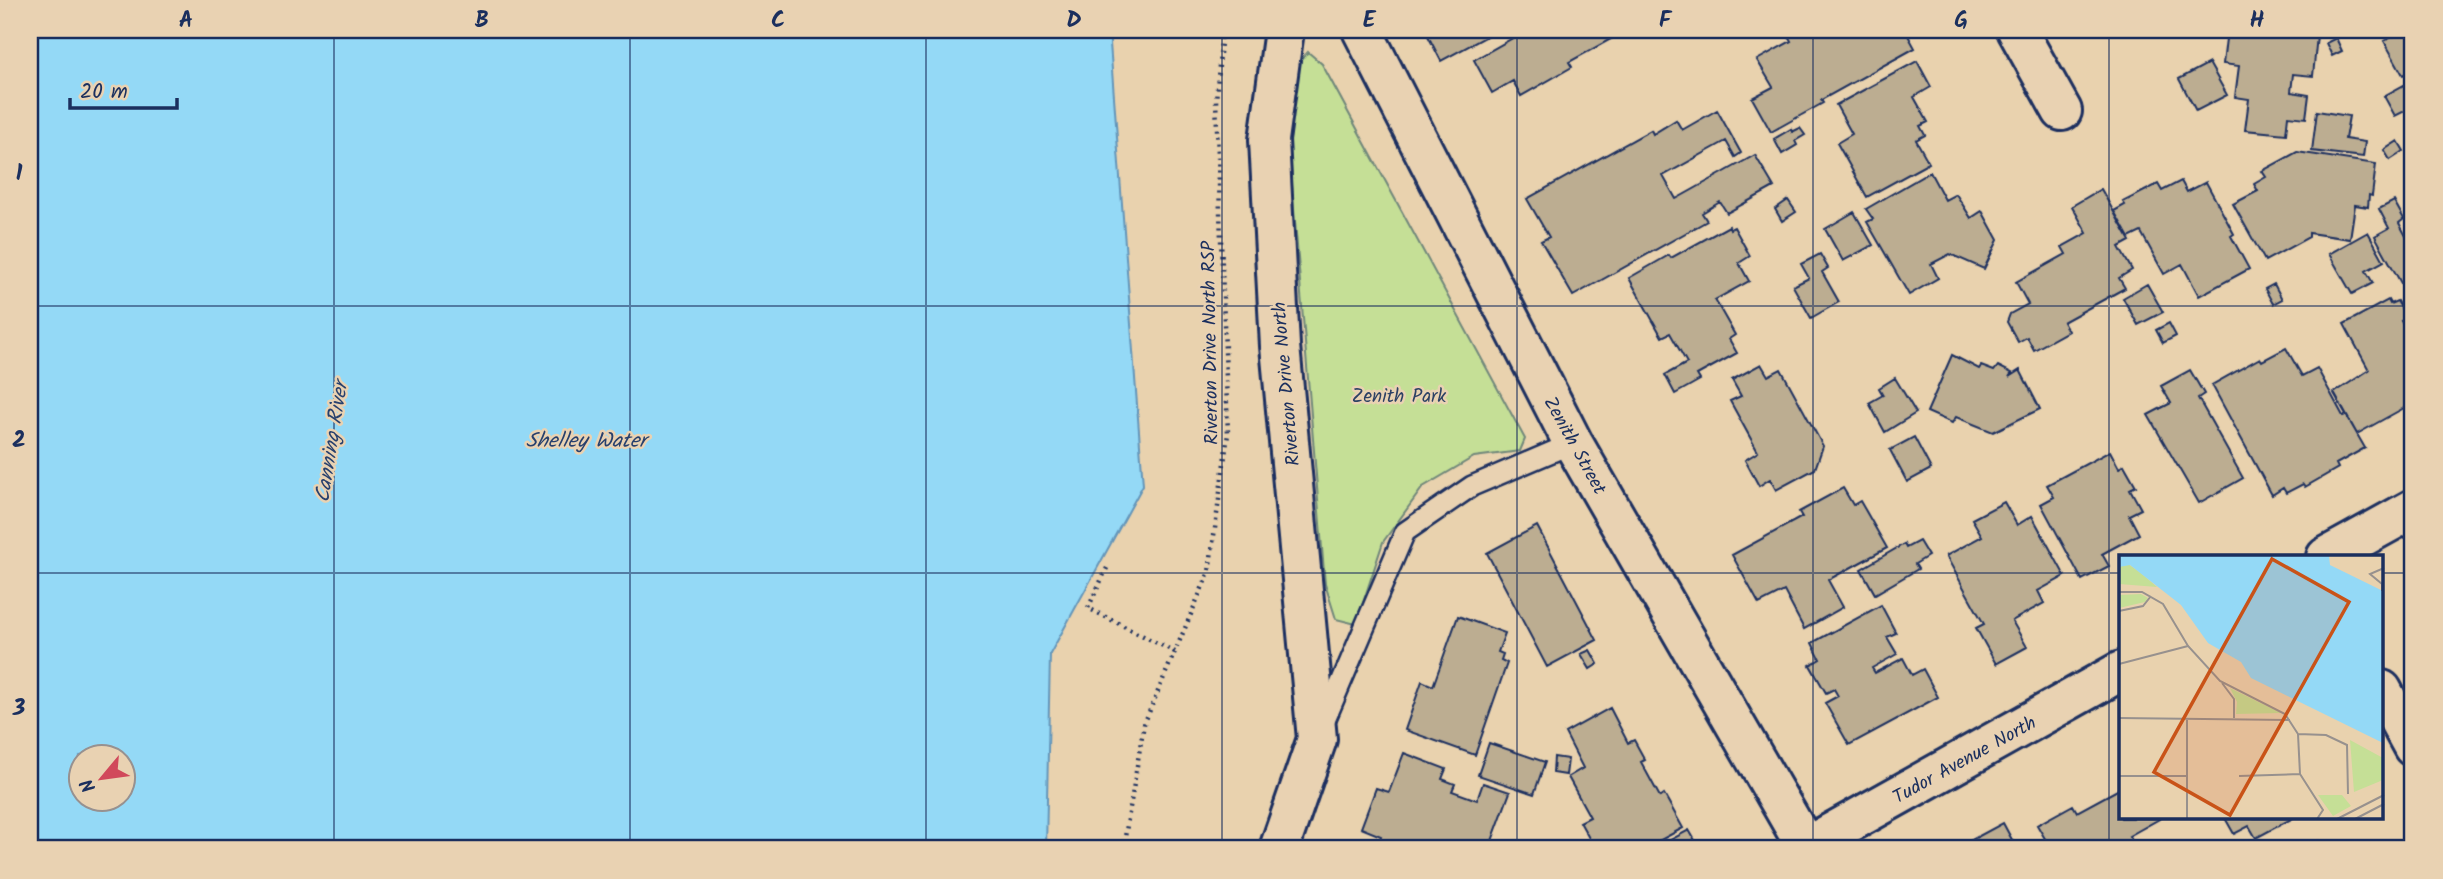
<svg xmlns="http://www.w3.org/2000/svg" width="2443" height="879" viewBox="0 0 2443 879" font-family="Kalam,sans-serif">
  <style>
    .green { fill: #c5df96; stroke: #70877a; stroke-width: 2 }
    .water { fill: #94d9f6; stroke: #6495b9; stroke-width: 2; fill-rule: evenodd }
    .building { fill: #bcad91; stroke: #1b2f5e; stroke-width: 2 }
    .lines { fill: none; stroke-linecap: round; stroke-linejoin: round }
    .service-casing { stroke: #1b2f5e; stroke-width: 24 }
    .minor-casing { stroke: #1b2f5e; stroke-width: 44 }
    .tertiary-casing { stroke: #1b2f5e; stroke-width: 44 }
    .path { stroke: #1b2f5e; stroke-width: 4.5; stroke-dasharray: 2 5; stroke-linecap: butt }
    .service { stroke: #e9d2b2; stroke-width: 19 }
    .minor { stroke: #e9d2b2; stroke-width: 38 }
    .tertiary { stroke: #e9d2b2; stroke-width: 38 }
    .grid { fill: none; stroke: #1b2f5e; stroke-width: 2; stroke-opacity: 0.55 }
    .labels { text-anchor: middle; stroke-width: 5; stroke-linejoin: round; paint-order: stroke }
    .street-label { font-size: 19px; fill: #1b2f5e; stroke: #e9d2b2 }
    .park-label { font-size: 19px; fill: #2c4164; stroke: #e9d2b2 }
    .water-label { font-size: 21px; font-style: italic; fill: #27406d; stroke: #e9d2b2 }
    .inset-road { fill: none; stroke: #97918e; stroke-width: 2 }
    .view { fill: #c95318; fill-opacity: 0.15; stroke: #c95318; stroke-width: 3.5 }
    .inset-edge { fill: none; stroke: #1b2f5e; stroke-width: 3.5 }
    .neatline { fill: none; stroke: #1b2f5e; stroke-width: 2.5 }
    .grid-label { font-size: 23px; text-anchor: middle; font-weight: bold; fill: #1b2f5e }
  </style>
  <rect width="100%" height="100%" fill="#e9d2ae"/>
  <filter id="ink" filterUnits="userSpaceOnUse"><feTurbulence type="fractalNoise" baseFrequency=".0143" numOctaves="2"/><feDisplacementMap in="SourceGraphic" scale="14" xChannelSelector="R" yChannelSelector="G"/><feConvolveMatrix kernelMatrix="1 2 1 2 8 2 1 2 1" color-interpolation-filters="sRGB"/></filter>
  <g filter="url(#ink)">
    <!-- green -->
    <path class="green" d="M1308 52 1322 64 1525 439 1520 451 1474 457 1423 487 1383 542 1356 624 1336 619 1325 584 1289 149 1297 64Z"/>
    <!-- water -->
    <path class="water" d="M30 30H1109L1143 485 1050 654 1046 849H30ZM80 756H122V798H80Z"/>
    <!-- building -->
    <path class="building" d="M1425 30H1491L1493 33 1441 61Z
      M1527 30H1627L1569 62 1572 67 1521 96 1513 81 1492 93 1474 60Z
      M1785 30H1905L1915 48 1821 100 1823 103 1771 132 1752 98 1773 87 1757 60 1791 41Z
      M2227 30H2278L2317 35 2313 76 2293 74 2291 92 2309 95 2306 118 2288 116 2286 134 2245 130 2249 99 2235 97 2239 66 2223 64Z
      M2405 30H2413V70L2403 75 2384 41Z
      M2336 38 2342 51 2332 56 2326 43Z
      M1917 61 1931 87 1914 97 1928 122 1920 126 1925 135 1916 140 1929 163 1867 197 1837 143 1852 134 1836 105Z
      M2209 63 2227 95 2196 111 2179 79Z
      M2413 77V107L2395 116 2384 96 2411 81Z
      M1717 110 1741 153 1735 157 1726 141 1663 176 1676 199 1755 155 1774 187 1727 213 1720 202 1702 213 1707 221 1573 296 1541 241 1549 237 1527 199 1651 130 1653 134 1676 120 1682 130Z
      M2317 111 2349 116 2345 139 2365 142 2363 157 2312 151Z
      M1800 128 1805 135 1795 141 1797 145 1782 154 1774 139 1791 129 1792 132Z
      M2398 141 2404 151 2390 160 2384 150Z
      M2297 152 2376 164 2372 196 2369 195 2368 207 2355 205 2350 239 2309 233V237L2265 261 2233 204 2258 191 2254 184 2266 177 2262 171Z
      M1930 172 1945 200 1956 194 1971 218 1982 211 1998 240 1984 269 1950 254 1931 264 1938 278 1909 295 1867 222 1873 219 1866 209Z
      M2181 181 2187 192 2206 182 2234 234 2231 236 2249 269 2199 296 2182 264 2164 274 2141 232 2129 238 2114 211 2125 205 2123 202 2158 184 2162 191Z
      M2101 189 2130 241 2119 247 2132 270 2119 278 2125 288 2063 322 2068 331 2034 350 2027 337 2018 342 2007 322 2010 314 2028 304 2016 282 2066 254 2062 247 2087 233 2072 206Z
      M1788 200 1796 212 1782 221 1775 209Z
      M2394 201 2404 219 2399 223 2413 249V305L2375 236 2389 228 2379 209Z
      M1854 212 1873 245 1843 261 1825 229Z
      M1729 226 1730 229 1734 227 1750 256 1739 263 1749 281 1715 300 1735 335 1729 339 1737 353 1697 375 1700 380 1675 394 1665 375 1687 363 1670 333 1662 337 1629 278 1669 255 1671 258Z
      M2368 232 2384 261 2366 271 2373 283 2352 294 2329 254Z
      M1820 254 1828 268 1822 272 1839 302 1811 318 1793 286 1809 278 1801 264Z
      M2147 284 2163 312 2138 325 2123 298Z
      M2274 284 2282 299 2273 304 2265 289Z
      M2388 300 2390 304 2397 301 2407 318 2401 321 2405 328 2412 324 2413 326V403L2357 434 2334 393 2369 370 2344 324Z
      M2169 323 2176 336 2163 343 2156 330Z
      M2286 348 2302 376 2317 368 2343 416 2346 415 2365 448 2336 464 2338 468 2305 487 2303 484 2286 493 2283 488 2272 495 2212 385 2260 358 2262 361Z
      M1952 355 1979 369 1981 366 1994 371 1998 366 2012 373 2009 377 2020 370 2040 409 1993 432 1956 417 1952 423 1927 412Z
      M1761 364 1768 376 1781 369 1823 446 1815 469 1776 490 1770 479 1759 486 1745 460 1758 452 1730 401 1741 396 1732 380Z
      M2190 370 2204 394 2198 398 2243 478 2199 503 2148 415 2171 403 2161 386Z
      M1895 378 1916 413 1885 432 1869 403 1883 395 1879 388Z
      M1914 437 1931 469 1907 482 1890 450Z
      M2110 451 2119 468 2124 465 2136 486 2130 489 2141 509 2129 515 2139 534 2102 554 2109 566 2082 580 2041 504 2054 497 2047 485Z
      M1843 488 1853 505 1860 501 1887 548 1828 580 1843 607 1804 629 1784 591 1759 604 1732 555 1802 517 1799 512Z
      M2004 502 2017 525 2032 516 2065 576 2038 591 2044 603 2012 621 2027 647 1996 664 1976 628 1984 624 1946 556 1982 536 1972 519Z
      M1537 526 1597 640 1547 667 1487 553Z
      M1919 541 1928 556 1915 564 1918 569 1875 594 1861 569 1904 544 1906 548Z
      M1881 605 1896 633 1887 637 1897 654 1872 668 1875 673 1903 658 1912 675 1923 669 1938 697 1849 745 1825 703 1838 696 1834 689 1826 693 1810 665 1820 659 1812 643Z
      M1458 616 1505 633 1498 652 1503 654 1501 660 1507 663 1475 755 1405 730 1422 681 1433 686Z
      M1590 650 1598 664 1590 669 1581 654Z
      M1610 708 1628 743 1634 740 1645 760 1641 762 1660 797 1664 794 1683 828 1644 849H1595L1580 822 1590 817 1568 777 1583 768 1565 733Z
      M1489 743 1545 762 1534 794 1478 775Z
      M1404 753 1446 769 1442 779 1455 784 1452 791 1477 800 1483 783 1510 792 1489 849H1376L1381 836 1361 828 1376 788 1389 792Z
      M1554 757 1568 759 1566 775 1553 773Z
      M2121 788V818H2161L2129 836 2137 849H2051L2037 825 2073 805 2077 812Z
      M2225 818H2293L2256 838 2249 826 2234 834Z
      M2003 823 2017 849H1955Z
      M1689 830 1700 849 1655 848Z
      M2318 841 2323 849H2303Z"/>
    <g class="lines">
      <defs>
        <path id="service" d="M1323 725 1405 532 1472 486 1573 443"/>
        <path id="minor" d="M1362 30 1573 443 1806 847
          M2017 30 2062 111
          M2382 690 2413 747
          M1279 849 1317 739 1280 346 1269 140 1284 30"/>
        <path id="tertiary" d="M2326 557 2413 509
          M1808 849 1806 847 2121 671"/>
      </defs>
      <!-- service casing -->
      <use href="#service" class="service-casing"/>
      <!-- minor casing -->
      <use href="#minor" class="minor-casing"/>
      <!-- tertiary casing -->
      <use href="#tertiary" class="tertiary-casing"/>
      <!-- path -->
      <path class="path" d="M1107 568 1088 608 1175 652
        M1123 849 1144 724 1209 572 1228 434 1216 100 1222 30"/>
      <!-- service -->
      <use href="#service" class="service"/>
      <!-- minor -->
      <use href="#minor" class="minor"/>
      <!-- tertiary -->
      <use href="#tertiary" class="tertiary"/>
    </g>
  </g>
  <!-- grid -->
  <path class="grid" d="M334 30V849M630 30V849M926 30V849M1222 30V849M1517 30V849M1813 30V849M2109 30V849M30 306H2413M30 573H2121M2382 573H2413"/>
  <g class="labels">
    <!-- street labels -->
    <g class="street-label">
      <text transform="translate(1209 343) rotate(-91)" y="7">Riverton Drive North RSP</text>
      <text transform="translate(1285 384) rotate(-95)" y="7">Riverton Drive North</text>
      <text transform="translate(1576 445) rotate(61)" y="7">Zenith Street</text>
      <text transform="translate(1964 759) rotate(-29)" y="7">Tudor Avenue North</text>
    </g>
    <!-- park labels -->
    <g class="park-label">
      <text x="1399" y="402">Zenith Park</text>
    </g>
    <!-- water labels -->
    <g class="water-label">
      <text x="586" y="447">Shelley Water</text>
      <text transform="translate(331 442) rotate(-81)" y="7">Canning River</text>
    </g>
  </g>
  <!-- overview -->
  <g transform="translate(2119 555)">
    <rect width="264" height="264" fill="#e9d2ae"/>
    <path d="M8 8 23 19 38 32 0 29V12ZM22 39 29 43 26 47 0 53V40ZM111 133 162 158 117 159 118 147ZM231 185 264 203V225L235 237ZM199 240H223L232 251 214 261Z" fill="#c5df96"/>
    <path d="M0 1H210L211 10 264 36V188L132 123 122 107 89 88 62 50 11 10 0 12Z" fill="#94d9f6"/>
    <path class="inset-road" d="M263 36V29L251 19 265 13M0 37H23L44 49 69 91 101 126 166 159 179 179 181 219 204 255 198 264M0 56 24 51 32 41M0 109 69 91M103 128 115 144V163M0 163 171 165M68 163V264M179 179 207 180 228 190 229 239M0 221H68M120 221 181 219M218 264 265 240M236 264 265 249"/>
    <path class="view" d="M153 4 230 47 111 260 35 217Z"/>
    <rect width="264" height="264" class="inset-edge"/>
  </g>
  <!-- margin -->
  <rect width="2443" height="879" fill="none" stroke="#e9d2b2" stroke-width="77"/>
  <!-- north arrow -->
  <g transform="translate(102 778) rotate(241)"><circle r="33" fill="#e9d2b2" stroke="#979190" stroke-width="2"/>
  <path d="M0-5L12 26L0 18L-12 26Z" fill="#d1495b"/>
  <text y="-10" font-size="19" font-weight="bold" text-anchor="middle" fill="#1b2f5e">N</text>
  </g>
  <!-- scale -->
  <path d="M70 98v10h107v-10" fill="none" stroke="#1b2f5e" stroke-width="3.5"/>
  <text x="80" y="98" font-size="21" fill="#1b2f5e" stroke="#e9d2b2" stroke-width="5" paint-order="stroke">20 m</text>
  <rect x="38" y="38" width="2366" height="802" class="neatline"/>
  <g class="grid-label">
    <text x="186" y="27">A</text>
    <text x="482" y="27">B</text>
    <text x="778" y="27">C</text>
    <text x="1074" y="27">D</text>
    <text x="1369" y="27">E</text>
    <text x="1665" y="27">F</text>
    <text x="1961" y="27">G</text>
    <text x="2257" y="27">H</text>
    <text x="19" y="180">1</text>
    <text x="19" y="447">2</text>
    <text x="19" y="715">3</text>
  </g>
</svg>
